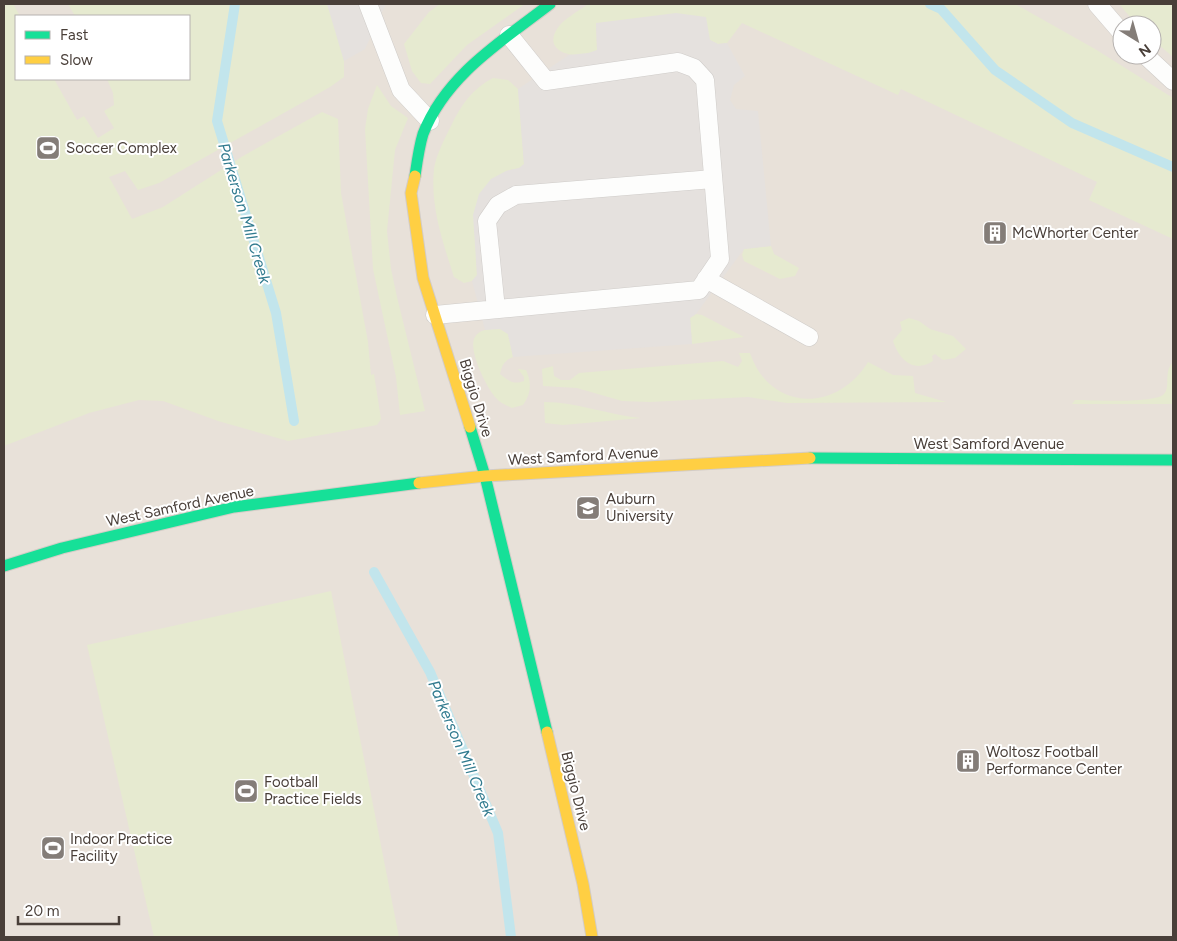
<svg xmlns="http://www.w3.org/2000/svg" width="1177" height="941" viewBox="0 0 1177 941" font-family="Figtree,sans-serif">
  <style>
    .education { fill: #e8e1d9; fill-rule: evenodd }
    .green { fill: #e6ead0 }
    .parking { fill: #e5e1de }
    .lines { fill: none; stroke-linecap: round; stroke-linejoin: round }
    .stream { stroke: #c2e5ec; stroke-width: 10 }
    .lane-casing { stroke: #cfccc9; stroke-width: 19 }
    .fast-casing { stroke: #d3ccc6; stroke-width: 13 }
    .slow-casing { stroke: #d3ccc6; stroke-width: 13 }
    .lane { stroke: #fdfdfc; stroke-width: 18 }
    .fast { stroke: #16e098; stroke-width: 11 }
    .slow { stroke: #ffcf43; stroke-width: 11 }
    .labels { text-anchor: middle; stroke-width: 4; stroke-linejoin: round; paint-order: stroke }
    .poi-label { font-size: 15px; fill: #493f39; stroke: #fff; text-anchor: start }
    .street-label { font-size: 15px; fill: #493f39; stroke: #fff }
    .water-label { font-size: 16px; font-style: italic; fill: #317b8f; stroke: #fff }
  </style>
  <rect width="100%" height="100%" fill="#f3f0ed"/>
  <!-- education -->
  <path class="education" d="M4 4H1173V937H4ZM16 16H189V79H16ZM1122 25H1152V55H1122Z"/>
  <!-- green -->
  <path class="green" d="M4 4H13L20 16H16V79H54L77 120 84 116 98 138 114 128 104 111 114 105 113 93 107 79H189V16H75L68 4H328L344 61V77L330 87 159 183 138 190 125 171 109 177 132 219 163 207 243 156 322 112 338 119 341 193 368 342 371 375 374 374 381 419 377 425 288 441 218 421 163 401 139 400 89 413 4 446Z
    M440 4H525L467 45 430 84 421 83 412 71 404 44 429 12Z
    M588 4H1015L1095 49 1173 98V239L1089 200 1097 182 901 89 898 95 742 23 727 43 718 44 710 40 596 23 597 50C581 61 541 54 557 29 563 19 579 11 588 4Z
    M1119 4H1173V57L1152 39V25H1137Z
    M493 78 508 80 518 89 524 164 520 168 506 171 476 257 477 275 472 281 464 283 454 277C443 243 430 206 434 169 436 155 445 138 451 126 461 105 472 89 493 78Z
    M377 85 391 106 408 118 395 150 387 231 391 269 397 297 425 411 400 415 396 377 373 269 365 129 368 109Z
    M771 246 774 254 799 268 795 276 780 279 744 261 742 255 744 249Z
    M696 314 702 315 744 337 692 344 690 318Z
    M909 318 919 321 930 329 953 336 966 349 955 358 943 360 935 354 932 356 933 361C913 374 899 359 893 341L902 330 900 322Z
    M500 329 508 334 513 357C505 360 502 365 500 374 509 381 513 385 524 381V377L518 369 526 370C532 383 531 394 523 405L512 408C506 405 500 403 496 398 487 388 467 349 475 337 480 328 492 329 500 329Z
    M739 353H750C770 412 837 413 868 362L893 375 913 376 915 393 946 402 787 403 748 397 650 402 622 401 577 388 543 386 542 369 553 366 554 376 561 380H570L579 373 723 361 738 367 742 361Z
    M1173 362V404H1072L1075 400C1091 400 1154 404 1164 394 1171 387 1163 372 1173 362Z
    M544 402C577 402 608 415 641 418L563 425 545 423Z
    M331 591 399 937H154L87 645Z"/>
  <!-- parking -->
  <path class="parking" d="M327 4H386L365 49 344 61Z
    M676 13 706 17 710 40 718 44 727 43 745 76 734 85 730 100 736 109 758 111 771 246 744 249 696 314 690 318 692 344 513 357 508 334 500 329 485 330 472 281 477 275 473 215 479 194 491 179 506 171 519 168 524 164 518 89 569 55 588 53 597 50 596 23Z"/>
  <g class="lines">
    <!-- stream -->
    <path class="stream" d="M235 4 217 121 276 313 294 421
      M930 4 941 9 995 70 1072 123 1173 167
      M374 572 430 672 498 833 511 937"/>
    <defs>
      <path id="lane" d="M368 4 401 90 430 121
        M1097 4 1122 33
        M1145 55 1173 81
        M706 279 809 337
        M496 309 487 221 498 205 516 195 713 179
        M435 315 699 290 720 259 705 80 694 68 678 62 546 81 509 35"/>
      <path id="fast" d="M415 176C417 162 419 147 423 134 446 75 502 41 550 4
        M470 427 485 476 547 732
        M810 458 1173 460
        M4 566 62 548 234 507 419 483"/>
      <path id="slow" d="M415 176 411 193 423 278 470 427
        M419 483 485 476 810 458
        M547 732 583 884 592 937"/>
    </defs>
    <!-- lane casing -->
    <use href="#lane" class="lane-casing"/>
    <!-- fast casing -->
    <use href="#fast" class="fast-casing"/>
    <!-- slow casing -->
    <use href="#slow" class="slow-casing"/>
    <!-- lane -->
    <use href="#lane" class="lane"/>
    <!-- fast -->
    <use href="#fast" class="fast"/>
    <!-- slow -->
    <use href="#slow" class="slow"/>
  </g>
  <!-- icons -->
  <defs>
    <symbol id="stadium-square" viewBox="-11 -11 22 22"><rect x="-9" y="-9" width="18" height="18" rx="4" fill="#847d78" stroke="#fff"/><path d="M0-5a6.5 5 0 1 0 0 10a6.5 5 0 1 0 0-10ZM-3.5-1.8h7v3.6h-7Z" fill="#fff"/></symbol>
    <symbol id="building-square" viewBox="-11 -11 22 22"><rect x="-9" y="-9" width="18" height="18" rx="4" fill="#847d78" stroke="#fff"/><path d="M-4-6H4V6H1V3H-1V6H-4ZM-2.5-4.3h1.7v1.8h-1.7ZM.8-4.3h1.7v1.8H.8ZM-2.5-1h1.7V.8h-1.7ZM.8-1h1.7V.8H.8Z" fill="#fff"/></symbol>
    <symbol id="university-square" viewBox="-11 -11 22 22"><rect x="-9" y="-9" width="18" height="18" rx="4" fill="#847d78" stroke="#fff"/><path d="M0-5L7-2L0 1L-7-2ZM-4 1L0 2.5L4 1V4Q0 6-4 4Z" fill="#fff"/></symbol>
  </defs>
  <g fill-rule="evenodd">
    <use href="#stadium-square" x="34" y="134" width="28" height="28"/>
    <use href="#building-square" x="981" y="219" width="28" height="28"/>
    <use href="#university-square" x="574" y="494" width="28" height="28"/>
    <use href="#building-square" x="954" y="747" width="28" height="28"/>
    <use href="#stadium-square" x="232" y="777" width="28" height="28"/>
    <use href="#stadium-square" x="39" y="834" width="28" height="28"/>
  </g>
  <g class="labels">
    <!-- poi labels -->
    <g class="poi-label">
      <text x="66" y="153">Soccer Complex</text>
      <text x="1012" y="238">McWhorter Center</text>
      <text x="606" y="504">Auburn<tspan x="606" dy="17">University</tspan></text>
      <text x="986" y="757">Woltosz Football<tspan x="986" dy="17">Performance Center</tspan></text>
      <text x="264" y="787">Football<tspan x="264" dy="17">Practice Fields</tspan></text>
      <text x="70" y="844">Indoor Practice<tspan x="70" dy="17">Facility</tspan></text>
    </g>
    <!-- street labels -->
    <g class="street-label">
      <text transform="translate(476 398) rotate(73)" y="5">Biggio Drive</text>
      <text x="989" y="449">West Samford Avenue</text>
      <text transform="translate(583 456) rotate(-3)" y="5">West Samford Avenue</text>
      <text transform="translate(180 506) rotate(-12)" y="5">West Samford Avenue</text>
      <text transform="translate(576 791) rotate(76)" y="5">Biggio Drive</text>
    </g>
    <!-- water labels -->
    <g class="water-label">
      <text transform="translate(245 213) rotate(73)" y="6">Parkerson Mill Creek</text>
      <text transform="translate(462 748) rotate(67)" y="6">Parkerson Mill Creek</text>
    </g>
  </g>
  <!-- border -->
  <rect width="1177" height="941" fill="none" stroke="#493f39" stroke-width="10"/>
  <!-- legend -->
  <rect x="15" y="15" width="175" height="65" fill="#ffffff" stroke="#b6b2b0"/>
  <rect x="25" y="31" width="25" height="8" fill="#16e098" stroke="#b6b2b0"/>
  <text x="60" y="40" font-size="15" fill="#493f39">Fast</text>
  <rect x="25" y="56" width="25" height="8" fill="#ffcf43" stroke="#b6b2b0"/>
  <text x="60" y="65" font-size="15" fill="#493f39">Slow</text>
  <!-- north arrow -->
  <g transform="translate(1137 40) rotate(143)"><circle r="24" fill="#ffffff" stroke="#b6b2b0"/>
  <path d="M0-4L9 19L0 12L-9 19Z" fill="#847d78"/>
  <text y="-8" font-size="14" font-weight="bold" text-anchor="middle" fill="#493f39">N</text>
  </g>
  <!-- scale -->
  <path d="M18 916v8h101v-8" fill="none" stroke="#493f39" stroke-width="2.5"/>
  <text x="25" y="916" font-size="15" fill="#493f39" stroke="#ffffff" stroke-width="4" paint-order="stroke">20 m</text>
</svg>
